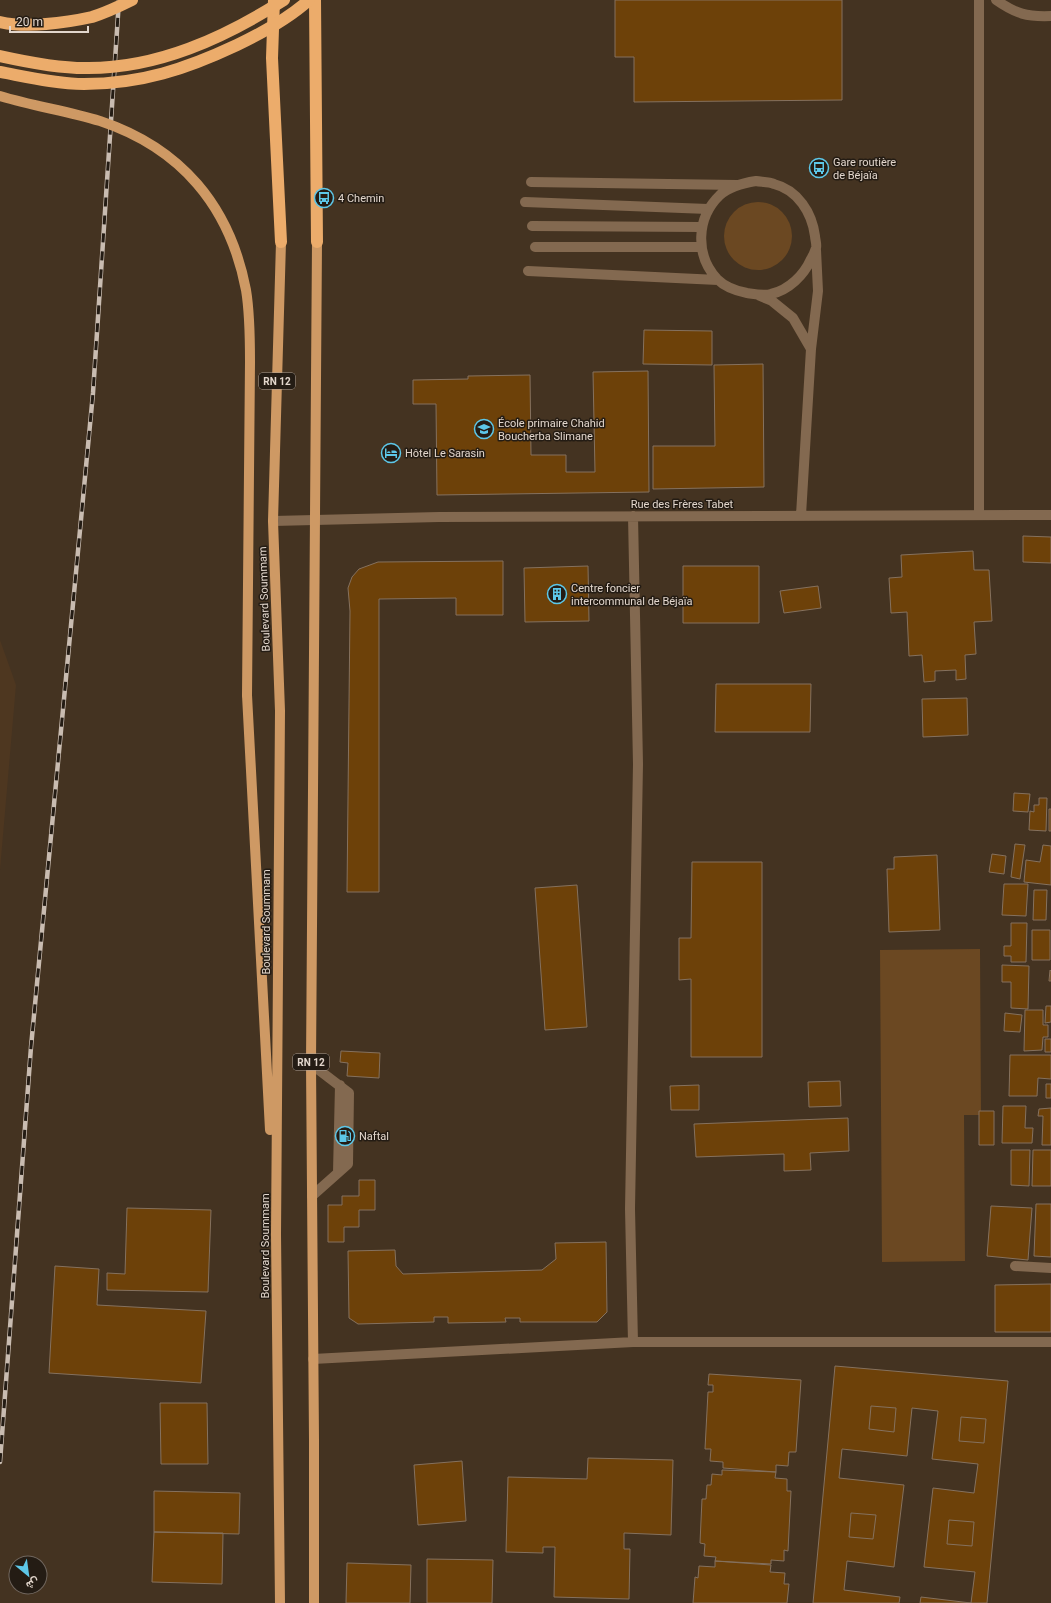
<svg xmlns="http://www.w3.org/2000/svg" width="1051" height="1603" viewBox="0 0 1051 1603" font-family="Roboto,Vazirmatn,sans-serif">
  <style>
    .built { fill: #4e3720 }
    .green { fill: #6b4822 }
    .building { fill: #6d4109; stroke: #85715e }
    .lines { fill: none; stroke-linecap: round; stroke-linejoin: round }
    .minor { stroke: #836950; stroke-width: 10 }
    .major { stroke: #ce9964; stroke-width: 10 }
    .highway { stroke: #ecac6b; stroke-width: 12 }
    .rail-casing { stroke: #c9bcb1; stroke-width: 4.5 }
    .rail { stroke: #241c14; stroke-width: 3; stroke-dasharray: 9; stroke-linecap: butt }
    .major-bridge { stroke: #ce9964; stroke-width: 10 }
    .highway-bridge { stroke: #ecac6b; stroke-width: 12 }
    .labels { text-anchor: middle; stroke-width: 3; stroke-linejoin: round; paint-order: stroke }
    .shield { fill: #241c14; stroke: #a99e95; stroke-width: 1 }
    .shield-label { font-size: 10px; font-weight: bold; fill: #e2d6cc }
    .poi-label { font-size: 11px; fill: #e2d6cc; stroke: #241c14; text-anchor: start }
    .street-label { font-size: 11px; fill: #e2d6cc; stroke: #241c14 }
  </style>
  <rect width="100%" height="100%" fill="#443321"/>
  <!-- built -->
  <path class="built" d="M0 640 16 685 0 870Z"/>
  <!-- green -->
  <path class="green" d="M724 236a34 34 0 1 1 68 0a34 34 0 1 1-68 0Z
    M980 949 981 1115H964L965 1261 882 1262 880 950Z"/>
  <!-- building -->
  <path class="building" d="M615 0H842V100L634 102V57H615Z
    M644 330 712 331V365L643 364Z
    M763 364 764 487 653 489V446H715L714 365Z
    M648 371 649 492 437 495 436 404H413V380L468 379V376L530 375 531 455H566V472H595L593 372Z
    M1023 536 1051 537V563L1023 562Z
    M973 551 974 570H989L992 621 974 622 976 654 965 655 966 679 956 680V670L935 671V681L924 682 922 655 909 656 907 612 891 613 889 578 902 577 901 555Z
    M503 561V615H456V598L379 599V892H347L350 611 348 588 352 577 359 569 378 562Z
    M588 566 589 621 525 622 524 568Z
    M683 566H759V623H683Z
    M818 586 821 608 784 613 780 591Z
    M716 684H811L810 732H715Z
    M967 698 968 735 923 737 922 699Z
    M1014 793 1030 794 1028 812 1013 811Z
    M1039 798H1047L1046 831 1029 830 1030 811 1034 812V805H1039Z
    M1049 809H1051V831H1049Z
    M1015 844 1025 845 1020 879 1011 877Z
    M1043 845 1051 846V885L1024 882 1026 860 1040 862Z
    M992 854 1006 856 1004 874 989 872Z
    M937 855 940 930 889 932 887 869H894V857Z
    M692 862H762V1057H691V979L679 980V938H691Z
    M1004 884H1028L1026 916 1002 915Z
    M577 885 587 1027 545 1030 535 888Z
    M1034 890H1047L1046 920H1033Z
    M1011 923H1027L1026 962H1011V956H1004V946H1011Z
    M1032 930H1050V960H1032Z
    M1002 965 1029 966 1028 1009 1011 1008V982H1002Z
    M1050 970 1051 971V981H1049Z
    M1046 1006H1051V1022L1045 1023Z
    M1025 1010H1043V1025H1048V1037H1043L1042 1050 1024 1051Z
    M1005 1013 1022 1015 1020 1032 1004 1031Z
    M1045 1039H1051V1052H1045Z
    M341 1051 380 1053 379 1078 347 1076 348 1063 340 1062Z
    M1010 1055H1051V1079L1038 1078 1037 1096H1009Z
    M840 1081 841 1106 809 1107 808 1082Z
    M1046 1084H1051V1098H1046Z
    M699 1085V1110H671L670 1086Z
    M1003 1106H1026L1025 1128H1033L1032 1143H1002Z
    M1051 1108V1145H1042L1043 1116H1038L1039 1109Z
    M979 1111H994V1145H979Z
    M848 1118 849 1151 810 1153 811 1170 784 1171V1154L696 1157 694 1124Z
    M1011 1150H1030L1029 1186 1011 1185Z
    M1033 1150H1051V1186H1032Z
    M359 1180H375V1210H359V1227H344V1242H328V1205H342V1196H359Z
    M1036 1204H1051V1257L1034 1256Z
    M991 1206 1032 1208 1028 1260 987 1256Z
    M127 1208 211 1210 208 1292 107 1290V1273L125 1274Z
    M606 1242 607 1312 597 1322H520V1318H505L506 1322 448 1323V1317H434V1322L358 1324 349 1318 348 1251 395 1250 396 1266 403 1274 542 1270 556 1259 555 1243Z
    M55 1266 99 1269 97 1305 206 1311 201 1383 49 1373Z
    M1051 1284V1332H995V1285Z
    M835 1366 1008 1381 987 1603H920L921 1597 971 1603 975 1572 924 1567 933 1488 974 1493 978 1464 932 1459 938 1411 912 1408 907 1456 842 1449 839 1478 904 1485 894 1567 847 1561 844 1590 900 1597 899 1603H813Z
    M709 1374 801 1380 796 1452H789L788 1466 776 1465V1472L723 1468V1462L710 1461 711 1449H705L708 1392H713V1385H708Z
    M160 1403H207L208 1464H161Z
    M871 1406 896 1408 894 1432 869 1429Z
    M961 1417 986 1419 984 1443 959 1441Z
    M588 1458 673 1460 671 1535 624 1533V1549H630L629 1599 554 1597 555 1547H543V1553L506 1552 508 1477 587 1479Z
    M462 1461 466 1521 418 1525 414 1465Z
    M722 1470 776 1472 775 1478 787 1479V1491H791L788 1551 784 1550V1561L771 1560V1564L715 1561 716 1557 704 1556 705 1544 700 1543 702 1499H706L707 1485H711L712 1474 722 1475Z
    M154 1491 240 1493 239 1534 154 1532Z
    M851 1513 876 1515 873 1539 849 1537Z
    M949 1520 974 1522 972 1546 947 1544Z
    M154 1532 223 1533 222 1584 152 1582Z
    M427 1559 493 1560 492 1603H427Z
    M715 1561 771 1565 770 1572 785 1573 784 1584H789L787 1603H693L695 1577 698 1578 699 1566 715 1567Z
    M347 1563 411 1565 410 1603H346Z"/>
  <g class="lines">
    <!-- minor -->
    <path class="minor" d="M996 0C1016 14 1027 17 1051 16
      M756 181C762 182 769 182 774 184 798 190 812 213 815 236 815 239 817 244 816 248 815 251 813 256 811 259 804 275 789 290 771 294 764 296 754 294 747 293 736 291 726 288 717 279 695 255 696 218 720 195 730 186 743 183 756 181Z
      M531 182 737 185
      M525 202 708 209
      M532 226 701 227
      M535 247H701
      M528 271 718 280
      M760 296 772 301 793 318 811 349
      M801 515 811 349 818 291 816 250
      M979 515V0
      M273 521 439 517 1051 515
      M311 1064 349 1093 348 1164 312 1196
      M338 1172 340 1085
      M1015 1266 1051 1268
      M633 1342H1051
      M313 1359 633 1342 630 1209 638 764 633 516"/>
    <!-- major -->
    <path class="major" d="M247 695 270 1130
      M280 1603 276 1234 280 711 273 521 281 242
      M314 1603V1439L311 1064 317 242"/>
    <!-- highway -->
    <path class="highway" d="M274 0 272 58 281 242
      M315 0 317 242"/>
    <defs>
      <path id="rail" d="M0 1462 31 1047 93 393 119 0"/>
    </defs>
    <!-- rail casing -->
    <use href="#rail" class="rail-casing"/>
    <!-- rail -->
    <use href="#rail" class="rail"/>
    <!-- major-bridge -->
    <path class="major-bridge" d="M0 96C33 106 67 111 100 121 181 148 230 206 246 290 250 314 250 338 250 362L247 695"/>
    <!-- highway-bridge -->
    <path class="highway-bridge" d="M0 22C27 28 65 23 92 17 105 13 120 6 132 0
      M0 56C27 62 57 68 85 68 157 69 224 38 284 0
      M0 72C27 77 57 84 84 84 141 84 186 69 237 45 262 33 288 19 309 0"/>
  </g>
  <!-- icons -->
  <defs>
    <symbol id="bus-ring" viewBox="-11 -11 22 22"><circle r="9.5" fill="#241c14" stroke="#5dc7e8" stroke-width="1.5"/><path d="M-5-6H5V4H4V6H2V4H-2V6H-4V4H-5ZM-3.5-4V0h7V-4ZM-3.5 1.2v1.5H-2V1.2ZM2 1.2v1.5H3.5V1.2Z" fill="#5dc7e8"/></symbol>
    <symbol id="school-ring" viewBox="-11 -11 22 22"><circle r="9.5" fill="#241c14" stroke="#5dc7e8" stroke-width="1.5"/><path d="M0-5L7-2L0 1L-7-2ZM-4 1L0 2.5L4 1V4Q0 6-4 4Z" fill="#5dc7e8"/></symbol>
    <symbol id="hotel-ring" viewBox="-11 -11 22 22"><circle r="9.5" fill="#241c14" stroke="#5dc7e8" stroke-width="1.5"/><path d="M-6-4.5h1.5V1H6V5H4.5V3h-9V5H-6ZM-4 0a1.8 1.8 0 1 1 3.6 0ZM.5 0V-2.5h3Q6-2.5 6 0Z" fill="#5dc7e8"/></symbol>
    <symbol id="building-ring" viewBox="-11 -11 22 22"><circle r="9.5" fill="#241c14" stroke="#5dc7e8" stroke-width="1.5"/><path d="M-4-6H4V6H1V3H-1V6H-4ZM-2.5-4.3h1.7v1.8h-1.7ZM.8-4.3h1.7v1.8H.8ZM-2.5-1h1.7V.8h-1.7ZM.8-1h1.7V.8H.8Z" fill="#5dc7e8"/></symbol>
    <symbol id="fuel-ring" viewBox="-11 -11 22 22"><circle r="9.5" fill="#241c14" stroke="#5dc7e8" stroke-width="1.5"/><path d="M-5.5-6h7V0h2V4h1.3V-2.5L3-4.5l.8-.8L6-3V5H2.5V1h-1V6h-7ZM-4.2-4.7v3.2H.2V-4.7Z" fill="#5dc7e8"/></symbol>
  </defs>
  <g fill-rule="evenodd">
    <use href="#bus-ring" x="808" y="157" width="22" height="22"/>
    <use href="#bus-ring" x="313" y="187" width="22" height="22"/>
    <use href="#school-ring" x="473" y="418" width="22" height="22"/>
    <use href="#hotel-ring" x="380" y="442" width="22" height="22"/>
    <use href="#building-ring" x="546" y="583" width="22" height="22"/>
    <use href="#fuel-ring" x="334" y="1125" width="22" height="22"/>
  </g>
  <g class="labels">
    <!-- shield labels -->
    <g class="shield">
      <rect x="259" y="373" width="36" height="16" rx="3"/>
      <rect x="293" y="1054" width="36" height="16" rx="3"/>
    </g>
    <g class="shield-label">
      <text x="277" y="385">RN 12</text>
      <text x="311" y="1066">RN 12</text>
    </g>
    <!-- poi labels -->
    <g class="poi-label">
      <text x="833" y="166">Gare routière<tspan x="833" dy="13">de Béjaïa</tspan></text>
      <text x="338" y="202">4 Chemin</text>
      <text x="498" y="427">École primaire Chahid<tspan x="498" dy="13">Boucherba Slimane</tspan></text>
      <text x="405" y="457">Hôtel Le Sarasin</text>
      <text x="571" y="592">Centre foncier<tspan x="571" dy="13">intercommunal de Béjaïa</tspan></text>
      <text x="359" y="1140">Naftal</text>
    </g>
    <!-- street labels -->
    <g class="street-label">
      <text x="682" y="508">Rue des Frères Tabet</text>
      <text transform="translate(264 599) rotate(-92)" y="4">Boulevard Soummam</text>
      <text transform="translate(266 922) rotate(-90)" y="4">Boulevard Soummam</text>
      <text transform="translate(265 1246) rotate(-90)" y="4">Boulevard Soummam</text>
    </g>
  </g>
  <!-- north arrow -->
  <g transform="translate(28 1575) rotate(151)"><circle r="19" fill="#241c14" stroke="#70665e"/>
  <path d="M0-3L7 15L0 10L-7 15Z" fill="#5dc7e8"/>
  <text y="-6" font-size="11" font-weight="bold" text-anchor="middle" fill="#e2d6cc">ش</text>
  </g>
  <!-- scale -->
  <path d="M10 26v6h78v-6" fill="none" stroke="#e2d6cc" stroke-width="2"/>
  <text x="16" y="26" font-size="12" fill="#e2d6cc" stroke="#241c14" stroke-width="3" paint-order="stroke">20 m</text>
</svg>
